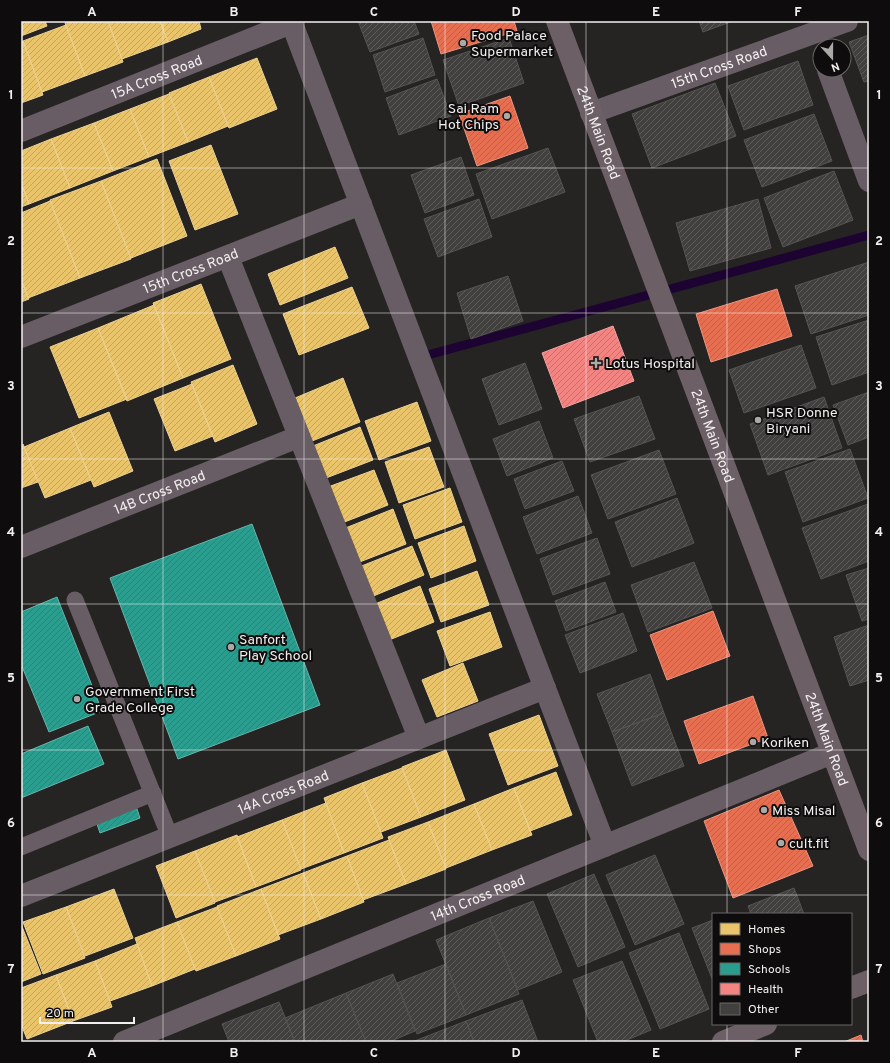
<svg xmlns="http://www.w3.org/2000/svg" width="890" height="1063" viewBox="0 0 890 1063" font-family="Overpass,sans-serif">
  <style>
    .homes { fill: url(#homes-hatch); stroke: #ecd192 }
    .shops { fill: url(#shops-hatch); stroke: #eb9580 }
    .schools { fill: url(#schools-hatch); stroke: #66b6ac }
    .health { fill: url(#health-hatch); stroke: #f2a4a3 }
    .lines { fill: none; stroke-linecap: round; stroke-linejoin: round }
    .stream { stroke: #1d0331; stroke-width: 9 }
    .building { fill: url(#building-hatch); stroke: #565353 }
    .lane { stroke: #685d64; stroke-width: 17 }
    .street { stroke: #685d64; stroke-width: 22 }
    .secondary { stroke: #6c5f66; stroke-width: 22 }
    .grid { fill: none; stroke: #f3efef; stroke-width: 1; stroke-opacity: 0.55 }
    .poi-dot { fill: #aba8a8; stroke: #0e0c0c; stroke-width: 1.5 }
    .labels { text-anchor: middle; stroke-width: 4; stroke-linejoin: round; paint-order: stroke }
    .poi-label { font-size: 14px; fill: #f3efef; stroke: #0e0c0c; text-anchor: start }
    .street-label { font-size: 14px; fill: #f3efef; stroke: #0e0c0c }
    .neatline { fill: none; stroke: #f3efef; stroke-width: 1.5 }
    .grid-label { font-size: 13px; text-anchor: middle; font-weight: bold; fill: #f3efef }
  </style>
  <defs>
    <pattern id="homes-hatch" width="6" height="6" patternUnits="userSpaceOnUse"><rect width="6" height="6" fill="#e9c46a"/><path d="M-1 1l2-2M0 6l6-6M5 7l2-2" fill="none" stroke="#c1a562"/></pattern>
    <pattern id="shops-hatch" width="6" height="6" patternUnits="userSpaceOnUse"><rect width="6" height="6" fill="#e76f51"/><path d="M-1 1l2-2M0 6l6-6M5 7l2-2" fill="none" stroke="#b8634e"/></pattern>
    <pattern id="schools-hatch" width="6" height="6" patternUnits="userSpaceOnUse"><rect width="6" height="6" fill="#2a9d8f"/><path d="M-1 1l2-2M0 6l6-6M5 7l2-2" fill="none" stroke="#357f76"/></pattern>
    <pattern id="health-hatch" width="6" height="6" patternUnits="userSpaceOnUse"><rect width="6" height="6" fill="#f28482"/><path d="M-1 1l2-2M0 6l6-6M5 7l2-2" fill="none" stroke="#bf7271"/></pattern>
    <pattern id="building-hatch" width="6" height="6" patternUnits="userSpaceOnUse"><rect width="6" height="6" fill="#42403f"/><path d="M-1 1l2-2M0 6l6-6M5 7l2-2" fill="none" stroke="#5e5c5b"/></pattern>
  </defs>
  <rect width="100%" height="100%" fill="#262323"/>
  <!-- homes -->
  <path class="homes" d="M21 21H45L47 26 21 36Z
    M72 21H108L123 62 85 76 65 23Z
    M108 21H160L168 42 122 59Z
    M160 21H199L201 29 168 42Z
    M66 25 85 76 42 92 23 41Z
    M23 41 43 95 21 103V42Z
    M257 58 277 109 229 128 209 77Z
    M209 77 228 126 188 142 169 93Z
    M169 94 188 142 149 157 130 109Z
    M130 109 149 157 113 171 94 123Z
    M94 123 113 171 70 188 51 139Z
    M51 139 70 188 29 204 21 182V151Z
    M211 145 238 214 195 230 169 161Z
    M157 159 187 236 131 258 101 181Z
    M101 181 131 259 80 278 50 200Z
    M21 182 29 204 21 207Z
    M50 201 80 278 28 298 21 279V213Z
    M335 247 348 278 280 305 268 274Z
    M21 279 29 299 21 302Z
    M201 284 231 359 183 378 153 303Z
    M352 287 369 328 299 355 283 314Z
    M154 305 183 378 127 401 98 328Z
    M98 328 127 399 79 418 50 347Z
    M233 365 257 424 215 442 191 382Z
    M343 378 360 422 312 441 295 398Z
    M192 384 213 436 175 451 154 399Z
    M417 402 431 441 379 460 365 421Z
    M109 412 133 471 94 487 70 428Z
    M360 427 373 460 326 478 313 446Z
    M70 428 91 480 45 498 24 447Z
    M23 444 38 482 21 488V445Z
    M429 447 444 487 399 503 385 462Z
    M374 470 388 505 342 523 328 487Z
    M450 488 462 522 415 539 403 505Z
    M393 509 406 544 357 563 343 529Z
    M464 526 476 561 431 578 418 543Z
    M412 546 424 575 371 597 359 567Z
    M477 571 489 605 441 622 429 589Z
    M420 586 434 622 389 640 375 604Z
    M490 612 502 647 450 666 437 631Z
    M463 663 478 701 437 717 422 680Z
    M539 715 558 766 508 785 489 734Z
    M446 750 465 800 421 817 402 767Z
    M402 768 421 817 381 832 362 783Z
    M556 772 572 815 530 831 514 788Z
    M362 783 383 838 344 853 324 798Z
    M514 788 532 835 492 850 474 804Z
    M326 803 344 853 301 869 282 820Z
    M474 804 492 850 446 868 428 822Z
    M282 820 301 870 256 887 237 837Z
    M428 822 446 869 406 884 388 837Z
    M237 835 256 887 215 902 195 851Z
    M389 840 406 884 363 900 347 856Z
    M195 851 215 903 176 918 156 866Z
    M347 856 364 902 321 919 303 873Z
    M303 873 321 919 278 935 261 889Z
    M114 889 133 938 85 956 66 907Z
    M261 889 280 939 236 956 217 906Z
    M66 907 85 958 43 974 23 922Z
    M217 907 236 956 196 971 177 922Z
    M177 922 195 969 152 986 135 938Z
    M21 924 41 974 21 982Z
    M137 944 152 986 110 1001 95 961Z
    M95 961 112 1007 73 1021 56 975Z
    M56 975 73 1021 27 1039 21 1024V988Z"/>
  <!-- shops -->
  <path class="shops" d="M431 21H514L517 31 441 54Z
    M510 96 528 148 477 166 459 114Z
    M777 289 792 336 711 362 696 314Z
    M713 611 730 656 667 680 650 635Z
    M753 696 768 738 699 764 684 721Z
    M779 790 813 866 733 898 704 821Z
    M861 1035 863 1042H844Z"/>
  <!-- schools -->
  <path class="schools" d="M252 524 320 705 178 759 110 578Z
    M57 597 102 711 49 732 21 664V612Z
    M88 726 104 764 21 798V754Z
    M136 806 140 818 100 833 96 821Z"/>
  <!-- health -->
  <path class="health" d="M613 326 634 381 563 408 542 353Z"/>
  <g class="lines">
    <!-- stream -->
    <path class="stream" d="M422 351 424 356 869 235"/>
  </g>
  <!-- building -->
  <path class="building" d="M358 21H414L419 34 370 52Z
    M699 21H733L703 32Z
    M869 35V81L864 82 849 42Z
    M423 38 435 75 385 92 373 55Z
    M509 38 524 83 459 106 443 60Z
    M798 61 813 105 744 130 728 86Z
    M437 79 451 116 399 135 386 98Z
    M715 83 736 136 652 168 632 114Z
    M814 114 832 161 762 187 744 140Z
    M548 148 565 192 492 219 476 174Z
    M461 157 474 195 425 213 411 175Z
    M834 171 853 220 783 247 764 198Z
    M479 199 492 237 438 257 424 219Z
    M758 199 771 248 690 271 676 223Z
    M869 262V315L811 334 795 286Z
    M508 276 523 321 471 339 457 293Z
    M869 320V372L832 385 816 337Z
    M801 345 816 388 744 413 729 370Z
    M525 363 542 409 499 425 482 379Z
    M869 392V437L848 445 833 405Z
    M639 396 655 439 590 462 574 419Z
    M824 397 842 448 768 475 750 424Z
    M539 421 553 458 507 476 493 439Z
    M850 449 868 498 803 522 785 472Z
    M659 450 676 494 608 519 591 475Z
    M562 461 574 491 525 509 514 479Z
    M578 496 592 533 537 554 523 517Z
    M677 498 694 543 632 567 615 522Z
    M868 504 869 561 821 579 802 528Z
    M597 538 610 574 553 595 540 559Z
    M694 562 712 608 648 632 631 585Z
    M869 568V619L862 621 846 575Z
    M605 582 616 612 566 631 555 601Z
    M623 613 637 651 580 673 565 635Z
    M869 625V680L850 686 834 637Z
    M650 674 664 713 612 732 597 694Z
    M664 713 684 766 632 786 612 732Z
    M655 855 684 924 635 945 606 875Z
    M594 874 625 947 578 967 547 894Z
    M794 888 804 914H751L748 906Z
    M533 901 562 972 518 990 489 918Z
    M489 918 519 994 466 1015 436 940Z
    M713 920V981L692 928Z
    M679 933 709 1009 660 1029 629 953Z
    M622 961 651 1030 622 1042H598L573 980Z
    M446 964 466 1015 417 1034 397 983Z
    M393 974 415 1031 389 1042H366L346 993Z
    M346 993 366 1042H295L285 1018Z
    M522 1000 538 1042H474L466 1021Z
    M279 1002 295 1042H229L222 1024Z
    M466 1021 474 1042H412Z"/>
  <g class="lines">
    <!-- lane -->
    <path class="lane" d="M75 600 170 837
      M21 847 153 793"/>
    <!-- street -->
    <g class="street">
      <path d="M291 21 605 846"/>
      <path d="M828 70 869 181"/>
      <path id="s1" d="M591 113 847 21"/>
      <path id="s2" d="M21 131 291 23"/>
      <path d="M228 257 419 738"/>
      <path id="s3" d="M21 337 361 204"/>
      <path id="s4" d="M21 547 298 437"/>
      <path id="s5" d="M21 896 545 688"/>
      <path id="s6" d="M124 1042 832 753"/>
    </g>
    <!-- secondary -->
    <g class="secondary">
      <path id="s7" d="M557 21 869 850"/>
      <path d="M851 988 869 981"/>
      <path d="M723 1042 766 1024"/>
    </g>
  </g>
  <!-- grid -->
  <path class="grid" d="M163 21V1042M304 21V1042M445 21V1042M586 21V1042M727 21V914M21 168H869M21 313H869M21 459H869M21 604H869M21 750H869M21 895H869M727 1024V1042"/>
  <!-- markers -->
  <g class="poi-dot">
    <circle cx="463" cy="43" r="4"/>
    <circle cx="507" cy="116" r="4"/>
    <path d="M594 357h4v4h4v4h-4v4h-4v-4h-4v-4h4z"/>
    <circle cx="758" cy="420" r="4"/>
    <circle cx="231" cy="647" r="4"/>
    <circle cx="77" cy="699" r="4"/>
    <circle cx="753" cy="742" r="4"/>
    <circle cx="764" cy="810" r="4"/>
    <circle cx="781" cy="843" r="4"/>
  </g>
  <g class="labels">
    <!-- poi labels -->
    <g class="poi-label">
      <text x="471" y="40">Food Palace<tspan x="471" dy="16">Supermarket</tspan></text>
      <text x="499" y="113" text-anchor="end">Sai Ram<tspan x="499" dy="16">Hot Chips</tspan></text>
      <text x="605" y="368">Lotus Hospital</text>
      <text x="766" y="417">HSR Donne<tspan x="766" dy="16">Biryani</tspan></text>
      <text x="239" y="644">Sanfort<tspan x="239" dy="16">Play School</tspan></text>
      <text x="85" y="696">Government First<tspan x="85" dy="16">Grade College</tspan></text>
      <text x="761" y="747">Koriken</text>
      <text x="772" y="815">Miss Misal</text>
      <text x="789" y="848">cult.fit</text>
    </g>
    <!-- street labels -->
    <g class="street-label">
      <text dy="5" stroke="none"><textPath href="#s1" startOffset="136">15th Cross Road</textPath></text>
      <text dy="5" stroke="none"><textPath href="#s2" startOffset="146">15A Cross Road</textPath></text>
      <text dy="5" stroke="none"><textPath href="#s7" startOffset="119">24th Main Road</textPath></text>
      <text dy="5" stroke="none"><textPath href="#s3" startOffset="182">15th Cross Road</textPath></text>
      <text dy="5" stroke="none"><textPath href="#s7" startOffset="443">24th Main Road</textPath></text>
      <text dy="5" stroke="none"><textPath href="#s4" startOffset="149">14B Cross Road</textPath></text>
      <text dy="5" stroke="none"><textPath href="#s7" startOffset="767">24th Main Road</textPath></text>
      <text dy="5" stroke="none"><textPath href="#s5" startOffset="282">14A Cross Road</textPath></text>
      <text dy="5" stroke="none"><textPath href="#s6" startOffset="382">14th Cross Road</textPath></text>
    </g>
  </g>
  <!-- border -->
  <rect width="890" height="1063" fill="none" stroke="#0e0c0c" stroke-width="44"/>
  <!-- legend -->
  <rect x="712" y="913" width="140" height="112" fill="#0e0c0c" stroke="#6a6767"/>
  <rect x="720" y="923" width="20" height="12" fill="#e9c46a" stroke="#6a6767"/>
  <text x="748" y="933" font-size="12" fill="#f3efef">Homes</text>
  <rect x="720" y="943" width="20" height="12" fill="#e76f51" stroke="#6a6767"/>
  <text x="748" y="953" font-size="12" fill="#f3efef">Shops</text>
  <rect x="720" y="963" width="20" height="12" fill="#2a9d8f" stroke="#6a6767"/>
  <text x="748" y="973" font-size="12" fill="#f3efef">Schools</text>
  <rect x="720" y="983" width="20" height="12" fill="#f28482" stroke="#6a6767"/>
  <text x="748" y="993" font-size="12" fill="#f3efef">Health</text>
  <rect x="720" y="1003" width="20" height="12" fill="#42403f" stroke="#6a6767"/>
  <text x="748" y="1013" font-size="12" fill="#f3efef">Other</text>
  <!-- north arrow -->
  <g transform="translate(832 58) rotate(159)"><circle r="19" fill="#0e0c0c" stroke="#6a6767"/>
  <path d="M0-3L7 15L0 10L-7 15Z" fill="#aba8a8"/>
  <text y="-6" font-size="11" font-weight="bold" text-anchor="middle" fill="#f3efef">N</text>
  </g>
  <!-- scale -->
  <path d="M40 1017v6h94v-6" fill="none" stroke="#f3efef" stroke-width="2"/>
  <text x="46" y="1017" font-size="12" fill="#f3efef" stroke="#0e0c0c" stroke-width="3" paint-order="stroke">20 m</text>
  <rect x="22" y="22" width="846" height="1019" class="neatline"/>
  <g class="grid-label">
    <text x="92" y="16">A</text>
    <text x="234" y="16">B</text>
    <text x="374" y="16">C</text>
    <text x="516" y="16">D</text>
    <text x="656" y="16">E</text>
    <text x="798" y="16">F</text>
    <text x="11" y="99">1</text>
    <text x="879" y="99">1</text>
    <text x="11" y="245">2</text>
    <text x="879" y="245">2</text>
    <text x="11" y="390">3</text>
    <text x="879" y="390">3</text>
    <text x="11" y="536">4</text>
    <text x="879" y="536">4</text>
    <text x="11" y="682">5</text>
    <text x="879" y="682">5</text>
    <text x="11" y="827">6</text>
    <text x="879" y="827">6</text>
    <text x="11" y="973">7</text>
    <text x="879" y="973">7</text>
    <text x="92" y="1057">A</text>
    <text x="234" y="1057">B</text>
    <text x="374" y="1057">C</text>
    <text x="516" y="1057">D</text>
    <text x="656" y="1057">E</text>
    <text x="798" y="1057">F</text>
  </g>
</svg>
